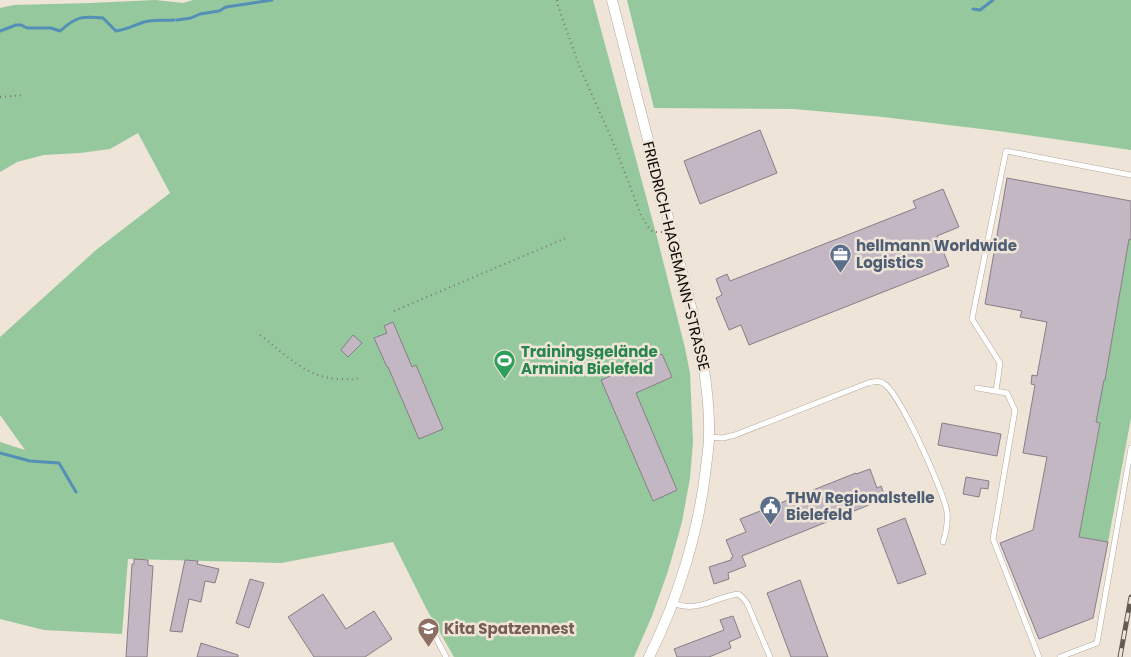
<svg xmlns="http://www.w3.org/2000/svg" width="1131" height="657" viewBox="0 0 1131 657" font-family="Poppins,sans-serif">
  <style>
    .green { fill: #95c89d }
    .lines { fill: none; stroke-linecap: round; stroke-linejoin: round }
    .stream { stroke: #548fb5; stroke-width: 3 }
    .building { fill: #c2b7c2; stroke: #887e88 }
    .service-casing { stroke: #b1a89c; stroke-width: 6 }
    .minor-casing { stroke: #b1a89c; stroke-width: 11 }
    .path { stroke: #7e786f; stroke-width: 2; stroke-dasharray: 1 4; stroke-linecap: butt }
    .service { stroke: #fff; stroke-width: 5 }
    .minor { stroke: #fff; stroke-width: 10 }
    .rail-casing { stroke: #625c55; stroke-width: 5 }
    .rail { stroke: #eee4d7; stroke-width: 3; stroke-dasharray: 9; stroke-linecap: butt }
    .labels { text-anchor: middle; stroke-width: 5; stroke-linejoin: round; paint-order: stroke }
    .service-label { font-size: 15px; font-weight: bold; fill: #4e5e75; stroke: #eee4d7; text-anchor: start }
    .street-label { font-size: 15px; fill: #0f0c08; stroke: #eee4d7 }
    .leisure-label { font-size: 15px; font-weight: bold; fill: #27864d; stroke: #eee4d7; text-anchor: start }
    .education-label { font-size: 15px; font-weight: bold; fill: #785e54; stroke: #eee4d7; text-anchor: start }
  </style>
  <rect width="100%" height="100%" fill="#eee4d7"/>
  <!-- green -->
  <path class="green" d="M155 0 183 3 193 0H593L658 241 685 348 690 373 693 442 690 478 682 522 668 571 652 616 634 657H454L426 608 393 542 281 563 128 559 122 634 44 630 0 619V442L25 450 0 415V337L96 250 170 193 138 133 110 149 80 153 44 155 17 162 0 172V8L14 5 91 3Z
    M627 0H1131V150L998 131 883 117 794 109 654 108Z
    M1129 239 1131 240V418L1108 542 1079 537 1100 423 1096 422Z"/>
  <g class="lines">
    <!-- stream -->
    <path class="stream" d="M973 9 980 10 993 0
      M177 20 191 18 200 14 219 11 226 7 272 0
      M0 31 16 25H21L27 28H51L60 31C77 16 82 16 103 18L116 31C126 30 135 25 144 22 154 19 164 21 174 20
      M0 453 30 461 59 463 76 492"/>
  </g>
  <!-- building -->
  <path class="building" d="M760 130 777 173 700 204 684 161Z
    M1007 178 1131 201V240L1129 239 1105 380H1104L1096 422 1100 423 1079 537 1108 542 1093 618 1039 639 1000 543 1033 530 1047 457 1023 453 1035 385 1031 384 1032 375 1037 376 1047 322 1020 317 1022 311 985 304Z
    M943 189 959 227 937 236 949 266 749 345 741 325 729 330 716 298 722 295 716 279 727 274 730 281 916 208 913 201Z
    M393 322 412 367 416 365 443 429 419 439 388 367H387L374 338 387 333 384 326Z
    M353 335 362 343 348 357 341 350Z
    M662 354 672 377 636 393 677 490 653 501 601 380Z
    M942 423 1001 434 997 456 938 445Z
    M870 469 877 488 881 486 884 494 867 501 869 505 742 556 746 566 728 573 729 579 714 584 709 567 731 560V558L733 557 726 540 746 532 740 519 856 473V474Z
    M966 477 989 481 988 489 981 488 979 497 963 494Z
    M905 518 926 574 898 584 877 529Z
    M134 559 148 560V565L153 566 147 657H126L132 564H134Z
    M185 560 198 561 197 564 219 569 215 583 205 581 201 602 189 599 182 632 170 631Z
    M250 579 264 583 249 628 236 623Z
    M800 580 815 622 828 657H791L767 593Z
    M323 594 346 629 374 611 392 639 365 657H314L288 617Z
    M733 616 741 637 729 642 731 648 709 657H677L674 649 724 630 720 620Z
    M201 643 238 655V657H197Z"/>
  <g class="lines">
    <defs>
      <path id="service" d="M977 388 1007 393 1015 410 993 539 1039 657
        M996 391 1000 363 972 319 1006 151 1131 175
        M709 437 723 438 735 435 868 383C873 382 878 380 883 383 899 391 944 492 947 512 948 522 946 533 943 542
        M672 603C676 604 680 606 684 606 702 609 720 596 738 594L742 597 747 603 770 657
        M435 636 446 657
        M1060 657 1097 643 1131 448"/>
      <path id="minor" d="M612 0 698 334C704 368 710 402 709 437 709 447 707 457 706 467 699 531 678 599 649 657"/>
    </defs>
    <!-- service casing -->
    <use href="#service" class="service-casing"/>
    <!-- minor casing -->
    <use href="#minor" class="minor-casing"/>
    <!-- path -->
    <path class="path" d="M557 0 558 6 580 68 613 142 641 215 648 227 653 232H662
      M0 97 25 95
      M394 311 566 238
      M260 335C286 354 305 378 340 379 347 379 352 380 359 378"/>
    <!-- service -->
    <use href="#service" class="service"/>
    <!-- minor -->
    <use href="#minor" class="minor"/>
    <defs>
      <path id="rail" d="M1120 657 1131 597"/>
    </defs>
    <!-- rail casing -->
    <use href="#rail" class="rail-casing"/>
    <!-- rail -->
    <use href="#rail" class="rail"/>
  </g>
  <!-- icons -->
  <defs>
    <symbol id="office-pin" viewBox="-11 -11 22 30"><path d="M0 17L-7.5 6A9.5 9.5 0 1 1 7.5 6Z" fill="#5c6f8a" stroke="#eee4d7"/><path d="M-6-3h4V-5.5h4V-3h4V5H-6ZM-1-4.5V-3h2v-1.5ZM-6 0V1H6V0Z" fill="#fff"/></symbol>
    <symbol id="stadium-pin" viewBox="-11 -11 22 30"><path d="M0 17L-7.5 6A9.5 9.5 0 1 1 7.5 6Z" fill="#2e9e5b" stroke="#eee4d7"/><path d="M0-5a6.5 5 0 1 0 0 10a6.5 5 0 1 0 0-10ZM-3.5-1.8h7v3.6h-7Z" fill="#fff"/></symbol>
    <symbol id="civic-pin" viewBox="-11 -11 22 30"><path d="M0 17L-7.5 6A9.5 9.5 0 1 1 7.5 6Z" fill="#5c6f8a" stroke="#eee4d7"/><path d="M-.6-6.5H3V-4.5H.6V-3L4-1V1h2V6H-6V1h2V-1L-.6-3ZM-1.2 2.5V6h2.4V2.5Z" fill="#fff"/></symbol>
    <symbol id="school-pin" viewBox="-11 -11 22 30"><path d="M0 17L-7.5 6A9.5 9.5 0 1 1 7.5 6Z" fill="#8d6e63" stroke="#eee4d7"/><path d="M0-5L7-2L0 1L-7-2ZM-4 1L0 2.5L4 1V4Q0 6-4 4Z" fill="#fff"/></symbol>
  </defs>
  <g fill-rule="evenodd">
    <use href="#office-pin" x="828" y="242" width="25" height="34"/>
    <use href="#stadium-pin" x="492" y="348" width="25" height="34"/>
    <use href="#civic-pin" x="758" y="494" width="25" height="34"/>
    <use href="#school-pin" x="416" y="616" width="25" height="34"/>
  </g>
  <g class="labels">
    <!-- service labels -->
    <g class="service-label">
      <text x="856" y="251">hellmann Worldwide<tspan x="856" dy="17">Logistics</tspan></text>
      <text x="786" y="503">THW Regionalstelle<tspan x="786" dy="17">Bielefeld</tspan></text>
    </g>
    <!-- street labels -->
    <g class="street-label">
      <text transform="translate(676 256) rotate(76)" y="5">FRIEDRICH-HAGEMANN-STRASSE</text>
    </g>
    <!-- leisure labels -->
    <g class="leisure-label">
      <text x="521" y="357">Trainingsgelände<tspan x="521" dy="17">Arminia Bielefeld</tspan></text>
    </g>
    <!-- education labels -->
    <g class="education-label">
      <text x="444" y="634">Kita Spatzennest</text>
    </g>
  </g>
</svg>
